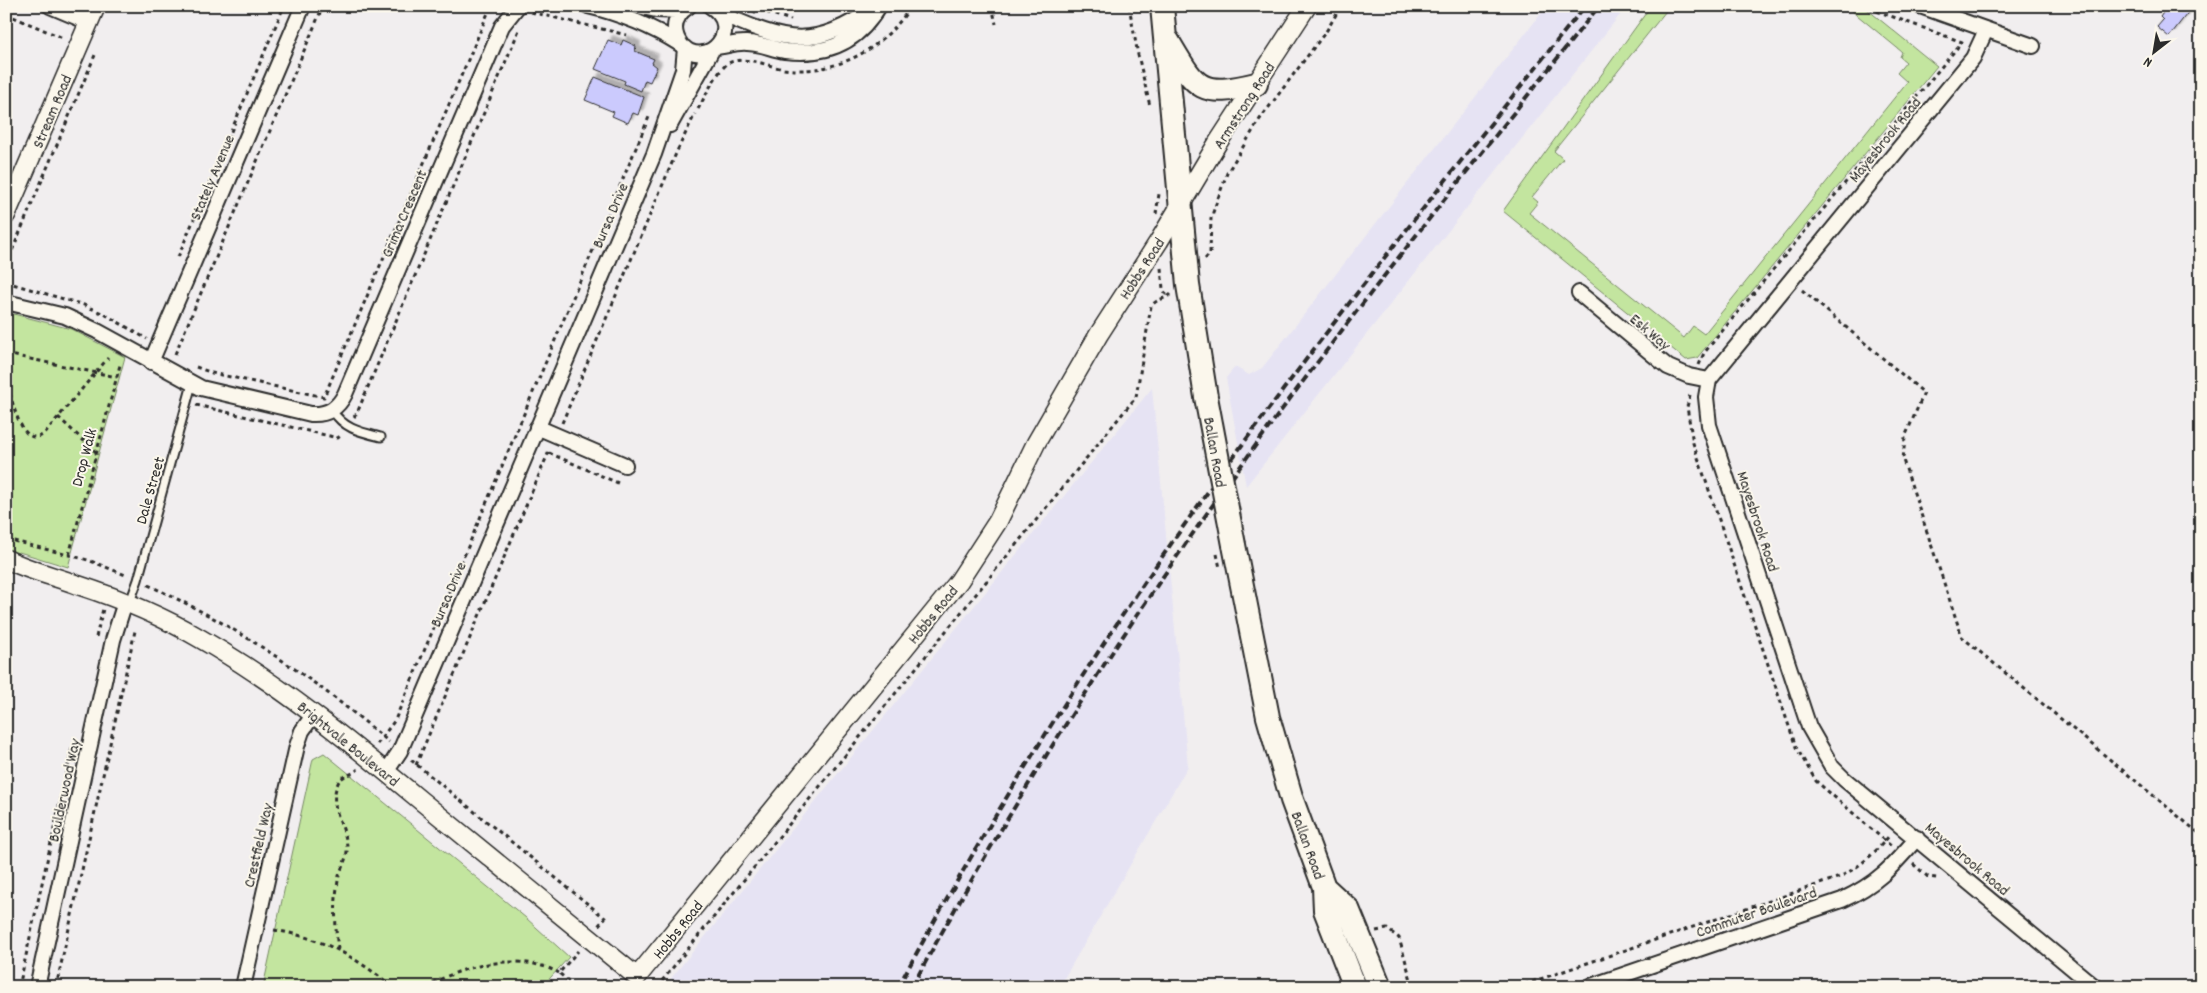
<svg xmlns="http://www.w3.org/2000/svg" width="2207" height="993" viewBox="0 0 2207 993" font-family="Dekko,sans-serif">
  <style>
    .built { fill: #e6e3f3 }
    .green { fill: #c3e59f; stroke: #778865 }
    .building { fill: #cbcafd; stroke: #2b2b2b; filter: url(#shadow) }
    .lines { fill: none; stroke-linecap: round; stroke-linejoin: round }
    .service-casing { stroke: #2b2b2b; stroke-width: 11 }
    .minor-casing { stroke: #2b2b2b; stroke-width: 18 }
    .tertiary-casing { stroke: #2b2b2b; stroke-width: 21 }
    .primary-casing { stroke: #2b2b2b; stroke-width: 26 }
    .path { stroke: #2b2b2b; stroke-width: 3; stroke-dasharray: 4 4; stroke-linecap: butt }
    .service { stroke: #fbf7ec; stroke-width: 7 }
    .minor { stroke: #fbf7ec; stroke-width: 14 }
    .tertiary { stroke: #fbf7ec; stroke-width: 18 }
    .primary { stroke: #fbf7ec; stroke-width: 22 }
    .rail { stroke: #2b2b2b; stroke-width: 4; stroke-dasharray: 8 4; stroke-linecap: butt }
    .primary-bridge-casing { stroke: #2b2b2b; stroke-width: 26; stroke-linecap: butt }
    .path-bridge { stroke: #2b2b2b; stroke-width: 3; stroke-dasharray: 4 4; stroke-linecap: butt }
    .primary-bridge { stroke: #fbf7ec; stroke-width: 22 }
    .labels { text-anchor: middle; stroke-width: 4; stroke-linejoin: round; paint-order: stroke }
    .street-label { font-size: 16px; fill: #2b2b2b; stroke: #fbf7ec }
  </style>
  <defs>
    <filter id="shadow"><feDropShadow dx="4.5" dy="-4.5" stdDeviation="1" flood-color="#0004"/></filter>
  </defs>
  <rect width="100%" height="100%" fill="#f1eeef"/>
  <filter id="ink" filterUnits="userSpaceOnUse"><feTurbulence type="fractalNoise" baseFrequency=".02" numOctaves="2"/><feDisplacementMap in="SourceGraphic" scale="10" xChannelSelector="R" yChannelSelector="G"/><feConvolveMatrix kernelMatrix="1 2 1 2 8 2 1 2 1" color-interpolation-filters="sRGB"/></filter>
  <g filter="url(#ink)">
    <!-- built -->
    <path class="built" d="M1547 6H1627L1246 486 1226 378 1235 367 1249 375 1262 368Z
      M1152 388 1188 766 1059 987H664Z"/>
    <!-- green -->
    <path class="green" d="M1651 6H1670L1554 151 1563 159 1532 197 1538 202 1529 213 1684 338 1693 326 1704 334 1907 82 1897 73 1906 62 1900 57 1902 52 1846 6H1860L1868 10 1937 66 1697 358 1686 360 1503 211Z
      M6 312 71 329 125 357 68 567 19 552 12 555 6 553Z
      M324 753 526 918 569 957 542 987H263L313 759Z"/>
    <!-- building -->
    <path class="building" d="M2168 6H2201V12L2193 6 2169 37 2157 27 2163 20 2160 17Z
      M608 40 621 45 623 40 636 46 635 51 654 59 652 63 657 67 650 82 645 80 641 91 624 84 625 81 595 69Z
      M595 77 644 97 638 115 633 113 628 123 612 116 614 112 585 100Z"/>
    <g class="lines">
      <defs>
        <path id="service" d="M332 410C344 429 360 432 381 437
          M130 602 138 580 192 384"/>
        <path id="minor" d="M50 6 88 22
          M588 6C622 14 651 26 680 44
          M638 6 656 10 682 11
          M689 6C681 11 675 18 675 28 675 34 678 41 682 46 708 71 745 27 710 6
          M1920 6 2033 46
          M719 13C789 43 811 51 876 7
          M1986 30 1973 58 1709 380 1706 397 1709 425 1809 727 1832 767 1844 779 2095 987
          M716 47C726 46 737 42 747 43 760 43 772 49 785 51 826 56 858 43 879 6
          M670 125 712 50
          M1579 293 1668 367 1689 376 1709 380
          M6 302 65 316 97 331 201 388 311 414C328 415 338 408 345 394L502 26 518 6
          M151 362 303 6
          M537 427 625 465
          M386 772 400 751 654 154 683 70 685 48
          M37 987 113 640 125 602
          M243 987 297 746 302 731 314 714
          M1588 987 1842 900C1877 884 1892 867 1917 838"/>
        <path id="tertiary" d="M6 215 96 6
          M6 559C30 571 54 576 78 585 121 599 162 616 201 639 280 684 350 742 420 800 492 859 564 918 637 977L959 581 998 521 1036 443 1099 334 1159 241 1217 144 1307 6"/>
        <path id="primary" d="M1162 6 1188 285 1206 397
          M1168 41C1196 88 1199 98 1256 84
          M1234 545 1268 717 1292 800 1324 887 1325 910 1355 987
          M1324 887 1348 909 1380 987"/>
      </defs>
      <!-- service casing -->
      <use href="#service" class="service-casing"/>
      <!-- minor casing -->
      <use href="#minor" class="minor-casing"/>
      <!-- tertiary casing -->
      <use href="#tertiary" class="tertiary-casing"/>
      <!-- primary casing -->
      <use href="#primary" class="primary-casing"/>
      <!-- path -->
      <path class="path" d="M751 6 756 9
        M992 6 996 24
        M1129 6 1138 55 1150 106
        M531 12 627 35
        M754 13 756 9 791 20
        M6 14 63 38
        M698 109C705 97 719 66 731 62 747 56 768 66 784 69 835 76 884 49 911 6
        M1156 214 1159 194
        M178 257 284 6
        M1205 259 1210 254 1211 218 1227 173 1260 119 1327 30 1341 6
        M6 265 95 55
        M1161 268 1163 289 1168 298
        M6 282 84 305 106 315 147 339
        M1802 290 1924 393 1905 437 1903 460 1962 637 2201 835
        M6 354 117 377
        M175 354 323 6
        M1699 365 1704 353 1962 42 1863 6
        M196 367 212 373 324 397 491 6
        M6 378C11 394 20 451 44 434L108 358
        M1690 395 1687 407 1693 443 1796 747 1816 781 1891 846
        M196 405 338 438 341 435
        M58 417 97 453
        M354 417 357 413 519 30
        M562 423 677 151 695 114
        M549 453 618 483
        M6 539 88 560 128 576
        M69 555 120 365
        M148 585C236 625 315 679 389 742
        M96 637 103 609
        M377 744 395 720 649 117
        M411 760 605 918 598 926
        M416 765 550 449
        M1913 864 1928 877 1937 878
        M274 930C323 938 354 956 393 987
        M1376 931 1387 929 1399 938 1413 987
        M338 949C335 927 334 898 339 876 342 866 348 857 347 847 346 824 327 808 338 783 342 774 352 776 358 769
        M19 987 72 748
        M56 987 135 631
        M426 987C463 965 519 951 559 973
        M575 987 559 973 578 951
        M657 987 1136 397 1151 306C1159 297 1165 300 1171 294
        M1517 987 1837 878C1859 868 1874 854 1889 836"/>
      <!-- service -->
      <use href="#service" class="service"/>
      <!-- minor -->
      <use href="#minor" class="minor"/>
      <!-- tertiary -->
      <use href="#tertiary" class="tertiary"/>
      <!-- primary -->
      <use href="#primary" class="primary"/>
      <!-- rail -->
      <path class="rail" d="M898 987C983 830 1078 677 1180 531 1308 350 1447 178 1585 6
        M912 987C1021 784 1149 589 1286 404 1387 269 1494 138 1599 6"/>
      <defs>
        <path id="primary-bridge" d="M1206 397 1234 545"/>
      </defs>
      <!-- primary-bridge casing -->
      <use href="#primary-bridge" class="primary-bridge-casing"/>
      <!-- path-bridge -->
      <path class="path-bridge" d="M1217 554 1220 568"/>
      <!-- primary-bridge -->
      <use href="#primary-bridge" class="primary-bridge"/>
    </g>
  </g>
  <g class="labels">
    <!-- street labels -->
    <g class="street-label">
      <text transform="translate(1243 105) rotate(-57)" y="6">Armstrong Road</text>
      <text transform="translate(51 111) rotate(-67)" y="6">Stream Road</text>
      <text transform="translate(1884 139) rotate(-51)" y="6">Mayesbrook Road</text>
      <text transform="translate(211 177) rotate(-67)" y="6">Stately Avenue</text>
      <text transform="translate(403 213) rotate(-67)" y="6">Grima Crescent</text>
      <text transform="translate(609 215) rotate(-67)" y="6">Bursa Drive</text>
      <text transform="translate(1141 268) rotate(-57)" y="6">Hobbs Road</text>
      <text transform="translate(1651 331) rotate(40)" y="6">Esk Way</text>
      <text transform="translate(1216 452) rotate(80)" y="6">Ballan Road</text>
      <text transform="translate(83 457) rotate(-75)" y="6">Drop Walk</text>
      <text transform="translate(149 490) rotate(-74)" y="6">Dale Street</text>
      <text transform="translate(1759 521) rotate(72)" y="6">Mayesbrook Road</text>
      <text transform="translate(447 594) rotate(-67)" y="6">Bursa Drive</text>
      <text transform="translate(932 614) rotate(-51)" y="6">Hobbs Road</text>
      <text transform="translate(349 743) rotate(39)" y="6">Brightvale Boulevard</text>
      <text transform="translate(63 790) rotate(-78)" y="6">Boulderwood Way</text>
      <text transform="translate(257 845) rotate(-77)" y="6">Crestfield Way</text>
      <text transform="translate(1309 845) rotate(70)" y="6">Ballan Road</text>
      <text transform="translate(1968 858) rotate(40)" y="6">Mayesbrook Road</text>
      <text transform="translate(1756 911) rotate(-19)" y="6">Commuter Boulevard</text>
      <text transform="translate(677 929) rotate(-51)" y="6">Hobbs Road</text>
    </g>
  </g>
  <!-- margin -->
  <rect width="2207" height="993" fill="none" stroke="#fbf7ec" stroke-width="25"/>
  <rect x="12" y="12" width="2182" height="968" fill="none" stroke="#2b2b2b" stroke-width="2" filter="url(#ink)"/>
  <!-- north arrow -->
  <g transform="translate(2154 52) rotate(211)" stroke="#fbf7ec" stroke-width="4" paint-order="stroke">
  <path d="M0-4L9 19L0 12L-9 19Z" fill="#2b2b2b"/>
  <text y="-8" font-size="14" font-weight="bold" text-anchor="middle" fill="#2b2b2b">N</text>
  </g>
</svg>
